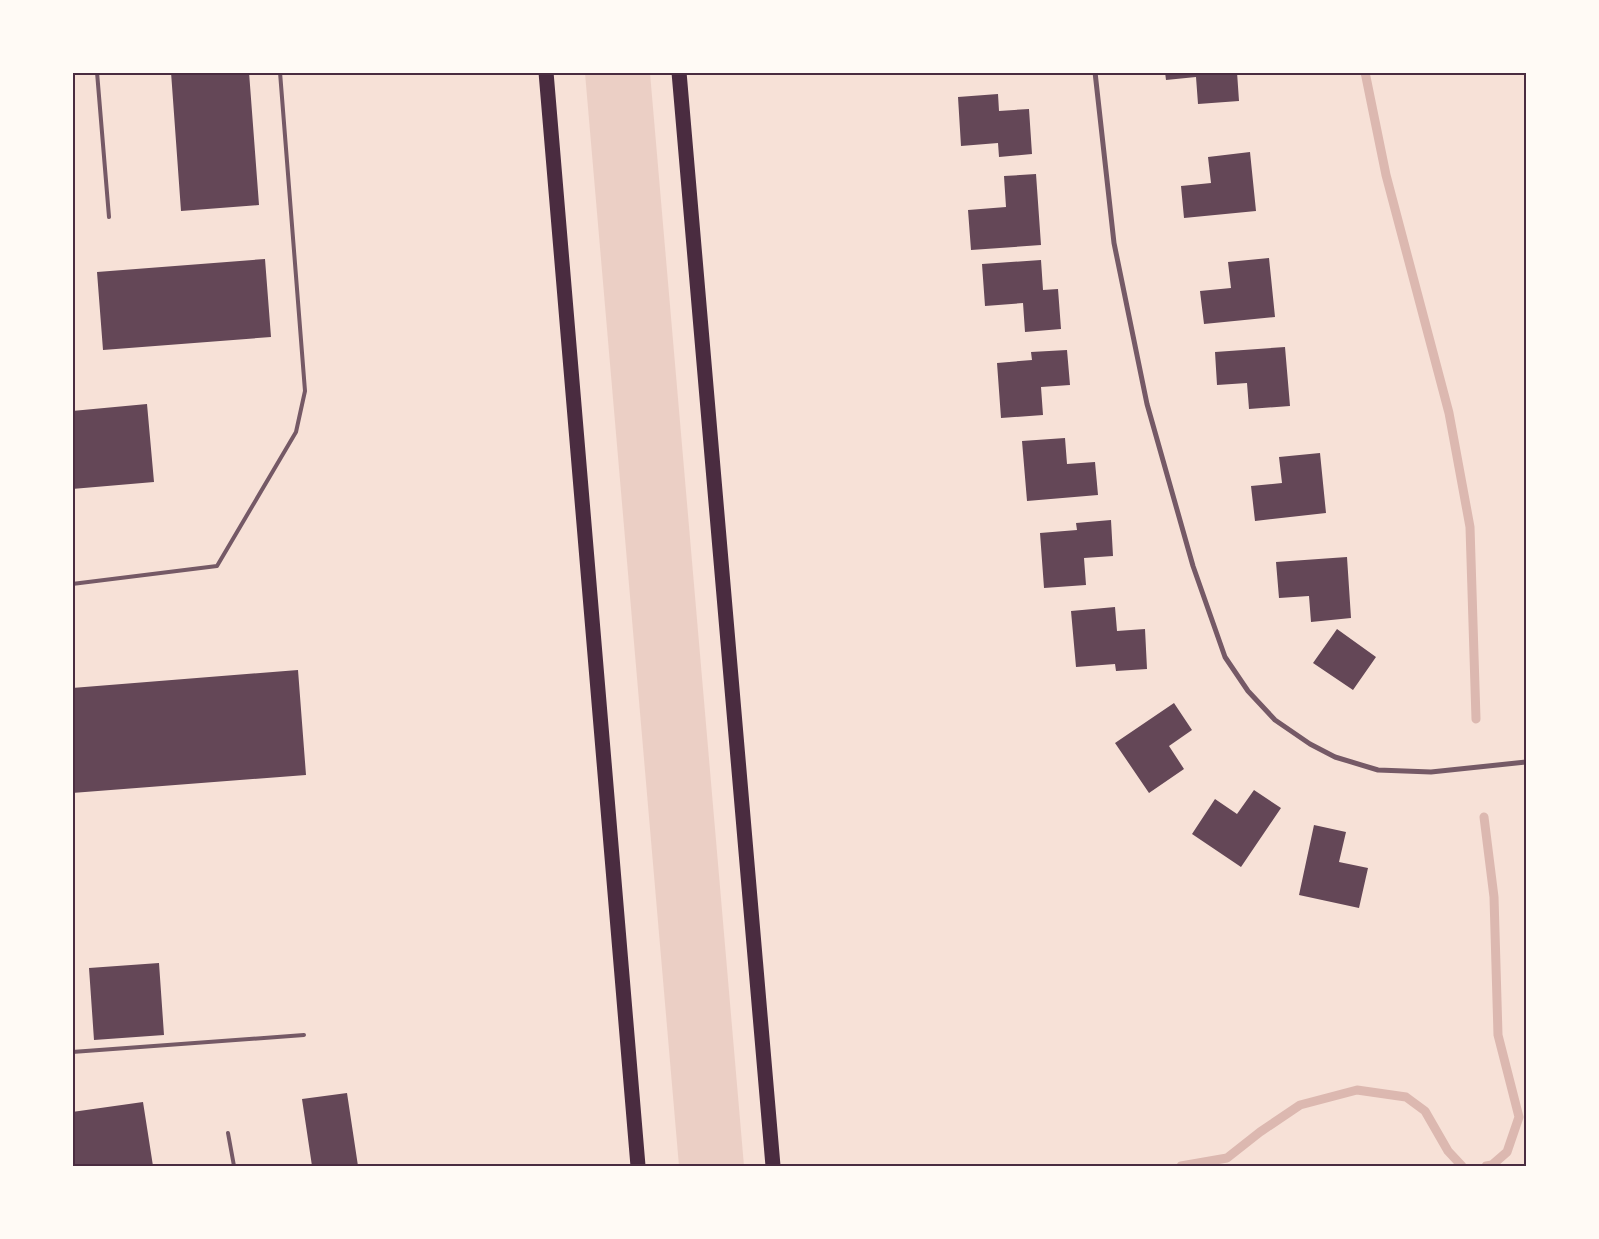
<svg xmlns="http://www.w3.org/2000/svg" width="1599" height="1239" viewBox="0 0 1599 1239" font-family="'Exo 2',sans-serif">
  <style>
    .green { fill: #ebcfc5 }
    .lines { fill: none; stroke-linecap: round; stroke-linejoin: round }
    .stream { stroke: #dcb8b0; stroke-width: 9 }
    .building { fill: #644757 }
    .service { stroke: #755966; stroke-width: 4 }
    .minor { stroke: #755966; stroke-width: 5 }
    .motorway { stroke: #4a2c40; stroke-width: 15 }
    .neatline { fill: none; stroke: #4a2c40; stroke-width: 2 }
  </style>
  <rect width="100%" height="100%" fill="#f7e1d7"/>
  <!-- green -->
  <path class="green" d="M585 73H650L744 1166H679Z"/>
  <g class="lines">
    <!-- stream -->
    <path class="stream" d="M1365 72 1386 175 1449 413 1470 527 1476 719
      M1484 817 1494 897 1498 1035 1519 1117 1507 1152 1492 1165 1486 1166
      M1181 1166 1227 1158 1260 1132 1300 1105 1357 1090 1406 1097 1425 1111 1448 1151 1462 1166"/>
  </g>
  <!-- building -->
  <path class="building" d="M171 72H249L259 205 181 211Z
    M1165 72H1237L1239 101 1198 104 1196 77 1166 80Z
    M998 94 999 111 1029 109 1032 154 999 157 998 143 961 146 958 97Z
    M1250 152 1256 211 1184 218 1181 186 1211 183 1208 157Z
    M1036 174 1041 245 971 250 968 210 1006 207 1004 176Z
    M1269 258 1275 317 1204 324 1200 291 1231 288 1228 262Z
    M265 259 271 337 103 350 97 272Z
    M1041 260 1043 290 1058 289 1061 329 1025 332 1023 303 985 306 982 264Z
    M1285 347 1290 406 1249 409 1247 383 1217 385 1215 352Z
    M1067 350 1070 385 1041 387 1043 415 1001 418 997 363 1032 360 1031 352Z
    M147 404 154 482 72 489V411Z
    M1065 438 1067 464 1095 462 1098 495 1027 501 1022 441Z
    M1320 453 1326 513 1255 521 1251 486 1282 483 1279 457Z
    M1111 520 1113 556 1084 558 1086 585 1044 588 1040 533 1077 530 1076 523Z
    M1347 557 1351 618 1311 622 1309 596 1279 598 1276 562Z
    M1115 607 1117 631 1145 629 1147 669 1116 671 1115 664 1076 667 1071 611Z
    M1337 629 1376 657 1353 690 1313 663Z
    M298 670 306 775 72 793V688Z
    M1174 703 1192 730 1169 746 1184 769 1149 793 1115 743Z
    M1254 790 1281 808 1241 867 1192 834 1215 799 1237 814Z
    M1314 825 1346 832 1339 862 1368 868 1359 908 1299 895Z
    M159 963 164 1035 94 1040 89 968Z
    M347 1093 358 1166H312L302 1099Z
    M143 1102 153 1166H72V1112Z"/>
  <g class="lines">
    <!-- service -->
    <path class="service" d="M97 72 109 217
      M72 584 217 566 296 432 305 391 280 72
      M72 1052 304 1035
      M228 1133 234 1166"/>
    <!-- minor -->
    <path class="minor" d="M1095 72 1114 243 1147 404 1193 566 1225 657 1248 691 1275 720 1310 744 1335 757 1378 770 1431 772 1526 762"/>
    <!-- motorway -->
    <path class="motorway" d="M546 72 638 1166
      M679 72 773 1166"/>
  </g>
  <!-- border -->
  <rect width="1599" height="1239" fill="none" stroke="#fffaf5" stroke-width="148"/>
  <rect x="74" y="74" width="1451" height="1091" class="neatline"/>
</svg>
